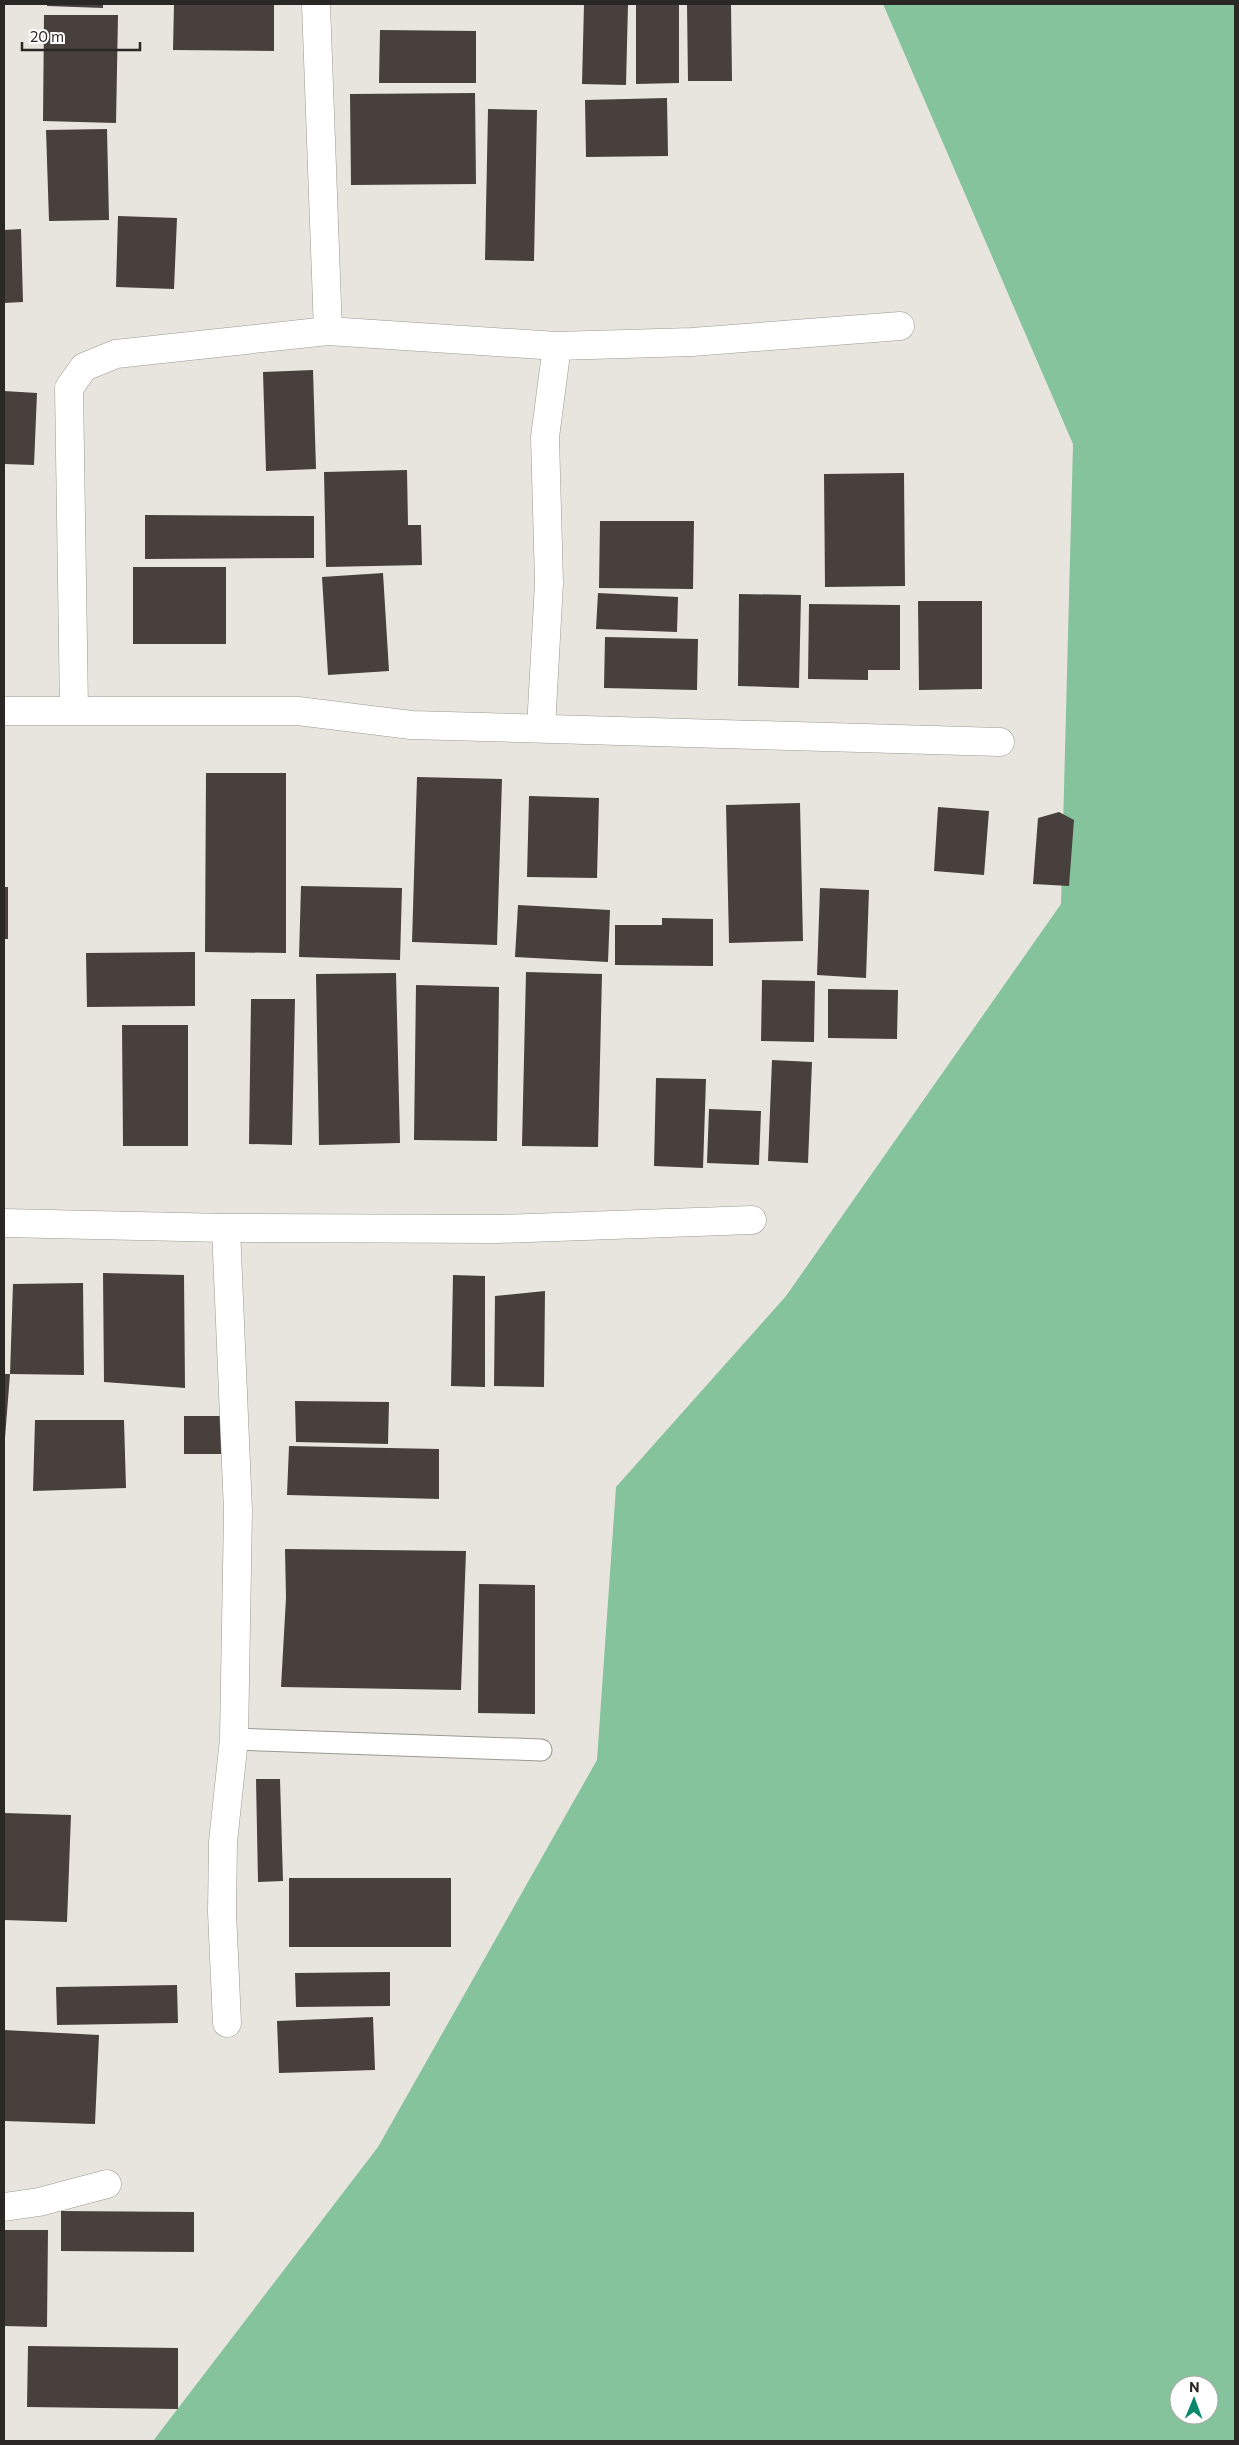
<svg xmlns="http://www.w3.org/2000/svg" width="1239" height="2445" viewBox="0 0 1239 2445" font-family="Commissioner,sans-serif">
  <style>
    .green { fill: #84c39b; fill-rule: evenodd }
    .building { fill: #47403d }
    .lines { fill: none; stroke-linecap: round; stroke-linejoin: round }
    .lane-casing { stroke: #9b9992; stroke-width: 23 }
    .street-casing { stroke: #9b9992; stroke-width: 29 }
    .lane { stroke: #fff; stroke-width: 21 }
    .street { stroke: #fff; stroke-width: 28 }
  </style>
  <rect width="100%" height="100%" fill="#e8e5de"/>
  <!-- green -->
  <path class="green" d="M883 4H1235V2441H153L378 2147 597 1760 616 1487 786 1296 1061 904 1073 444ZM1179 2385H1209V2415H1179Z"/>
  <!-- building -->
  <path class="building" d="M47 4H103V8L47 6Z
    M174 4H274V51L173 50Z
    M584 4H628L626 85 582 84Z
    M636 4H679V83L636 84Z
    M687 4H731L732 81H688Z
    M44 15H118L116 123 43 121Z
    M380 30 476 31V83H379Z
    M475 93 476 184 351 185 350 94Z
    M667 98 668 156 586 157 585 100Z
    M488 109 537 110 534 261 485 260Z
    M107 129 109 220 49 221 46 130Z
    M118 216 177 218 174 289 116 287Z
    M21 229 23 302 4 303V230Z
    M313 370 316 469 266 471 263 372Z
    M4 391 37 393 34 465 4 464Z
    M407 470 408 525H421L422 565 326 567 324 472Z
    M904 473 905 586 825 587 824 474Z
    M145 515 314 516V558L145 559Z
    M600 521H694L693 589 599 588Z
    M133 567H226V644H133Z
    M383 573 389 671 328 675 322 577Z
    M598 593 678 597 677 632 596 629Z
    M739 594 801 595 799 688 738 686Z
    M918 601H982V689L919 690Z
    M809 604 900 605V670H868V680L808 679Z
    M605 637 698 639 697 690 604 688Z
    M206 773H286V953L205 952Z
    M417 777 502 779 497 945 412 942Z
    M529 796 599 798 597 878 527 877Z
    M800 803 803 941 729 943 726 805Z
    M938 807 989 811 984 875 934 871Z
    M1059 812 1074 820 1069 886 1033 884 1038 818Z
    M301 886 402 888 400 960 299 957Z
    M4 887H8V939H4Z
    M820 888 869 890 866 978 817 975Z
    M518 905 610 910 608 962 515 957Z
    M662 918 713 919V966L615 965V925H662Z
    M195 952V1006L87 1007 86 953Z
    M526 972 602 974 598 1147 522 1146Z
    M396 973 400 1143 319 1145 316 974Z
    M762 980 815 981 814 1042 761 1041Z
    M416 985 499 987 497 1141 414 1140Z
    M828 989 898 990 897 1039 828 1038Z
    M251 999H295L292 1145 249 1144Z
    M122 1025H188V1146H123Z
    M772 1060 812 1062 808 1163 768 1161Z
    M656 1078 706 1079 703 1168 654 1166Z
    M709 1109 761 1111 759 1165 707 1163Z
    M103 1273 184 1275 185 1388 104 1382Z
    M453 1275 485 1276V1387L451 1386Z
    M83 1283 84 1375 10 1374 13 1284Z
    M545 1291 544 1387 494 1386 495 1296Z
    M4 1374H10L5 1438H4Z
    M295 1401 389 1402 388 1444 296 1442Z
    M184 1416H222V1454H184Z
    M35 1420H124L126 1488 33 1491Z
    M289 1446 439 1449V1499L287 1495Z
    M285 1549 466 1551 461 1690 281 1687 286 1598Z
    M479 1584 535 1585V1714L478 1713Z
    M256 1779H280L283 1881 258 1882Z
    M4 1813 71 1815 67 1922 4 1920Z
    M289 1878H451V1947H289Z
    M390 1972V2006L296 2007 295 1973Z
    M177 1985 178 2023 57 2025 56 1987Z
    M373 2017 375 2070 279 2073 277 2021Z
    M4 2030 99 2035 95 2124 4 2121Z
    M61 2211 194 2212V2252L61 2251Z
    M4 2230H48L47 2327 4 2326Z
    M28 2346 178 2348V2409L27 2407Z"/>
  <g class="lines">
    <defs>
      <path id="lane" d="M234 1739 541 1750"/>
      <path id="street" d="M316 4 328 331
        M74 709 69 388 84 367 116 354 328 331 557 346 692 342 900 326
        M4 711H298L411 725 1000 742
        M541 728 549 583 545 437 557 346
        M4 1223 226 1228 498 1229 752 1220
        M226 1228 238 1511 234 1739 223 1842 222 1912 227 2023
        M4 2207 39 2202 107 2184"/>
    </defs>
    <!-- lane casing -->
    <use href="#lane" class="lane-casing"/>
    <!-- street casing -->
    <use href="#street" class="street-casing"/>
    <!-- lane -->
    <use href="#lane" class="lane"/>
    <!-- street -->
    <use href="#street" class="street"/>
  </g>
  <!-- border -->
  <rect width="1239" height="2445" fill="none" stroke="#292825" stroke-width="10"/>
  <!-- north arrow -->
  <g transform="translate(1194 2400) rotate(1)"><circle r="24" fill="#ffffff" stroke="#a9a9a8"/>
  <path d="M0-4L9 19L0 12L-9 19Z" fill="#0a886b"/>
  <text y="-8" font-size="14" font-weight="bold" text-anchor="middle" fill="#292825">N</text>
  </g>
  <!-- scale -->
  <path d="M22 42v8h118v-8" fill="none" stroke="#292825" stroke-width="2.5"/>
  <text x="30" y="42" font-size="15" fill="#292825" stroke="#ffffff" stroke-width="4" paint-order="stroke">20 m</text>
</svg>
